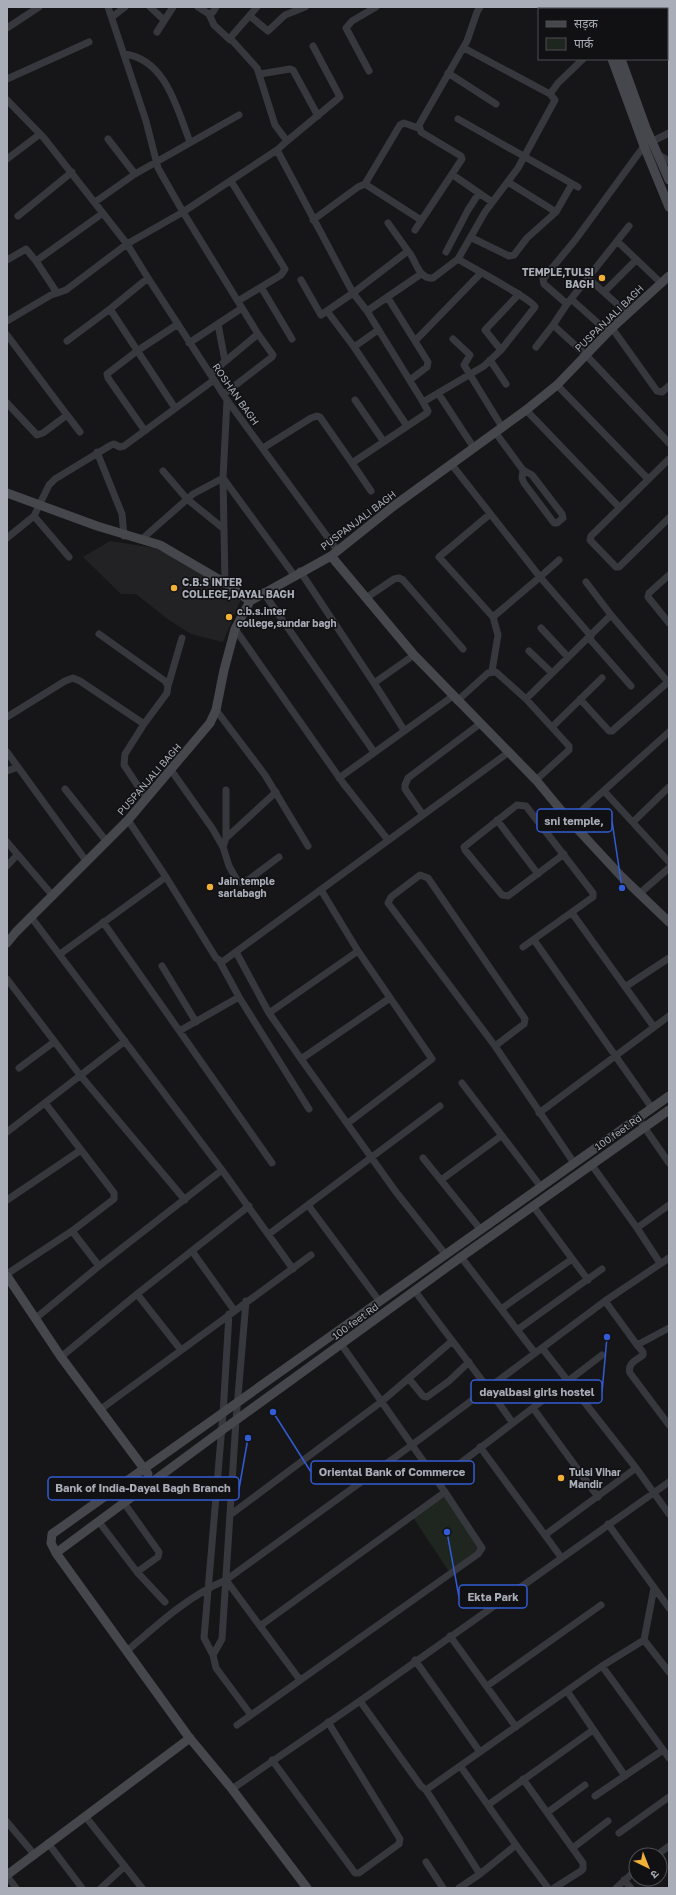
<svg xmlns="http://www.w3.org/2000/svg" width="676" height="1895" viewBox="0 0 676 1895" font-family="'Golos Text','Noto Sans Devanagari',sans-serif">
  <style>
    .built { fill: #222225 }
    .green { fill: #1e261f }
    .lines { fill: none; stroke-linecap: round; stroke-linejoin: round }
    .street { stroke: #37383d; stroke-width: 7 }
    .secondary { stroke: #45474d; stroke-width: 9 }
    .poi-dot { fill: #f2b134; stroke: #111113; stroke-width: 1.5 }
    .labels { text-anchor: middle; stroke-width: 3; stroke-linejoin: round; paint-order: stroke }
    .poi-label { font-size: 10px; font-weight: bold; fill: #a8adb8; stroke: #111113; text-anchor: start }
    .street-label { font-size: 10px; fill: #a8adb8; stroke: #111113 }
    .leader { fill: none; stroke: #325cd3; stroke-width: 1.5 }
    .callout-dot { fill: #325cd3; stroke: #111113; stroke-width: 1.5 }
    .callout { fill: #111113; stroke: #325cd3; stroke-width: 1.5 }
    .callout-label { font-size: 11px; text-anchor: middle; font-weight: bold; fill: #a8adb8 }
  </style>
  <rect width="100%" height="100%" fill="#161618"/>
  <!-- built -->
  <path class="built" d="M110 541 155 548 227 583 241 599 223 642 191 634 169 620 136 594H121L83 557Z"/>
  <!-- green -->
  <path class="green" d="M445 1492 482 1548 450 1573 412 1516Z"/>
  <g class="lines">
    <!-- street -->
    <path class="street" d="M108 7 146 121 158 168 183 212 258 334
      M150 7 164 20
      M198 7 209 14 213 12 216 7
      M549 7 551 9
      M662 7V9
      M209 14 214 25 230 40
      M250 16 268 31 285 15 305 7
      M112 17 125 7
      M667 20 669 25
      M7 28 39 7
      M157 32 173 7
      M124 54C166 59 177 109 190 142
      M369 71 346 28 352 21 376 7
      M448 73 496 104
      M260 74 290 69 293 70 318 116
      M7 79 89 42
      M550 94 558 83 583 59
      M7 100 44 138 127 244 148 278 227 400 337 550
      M458 119 578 187
      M108 139 135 174
      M287 141 340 97 313 46
      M653 141 669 133
      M277 150 353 293 321 315 301 280
      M659 155 669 161
      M7 159 40 134
      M453 175 492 202
      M231 181 285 269 281 275 238 301
      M508 182 556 212
      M365 184 400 125 404 123 418 128
      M95 202 135 174 239 115
      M18 216 72 172
      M313 220 358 187 365 184 421 220
      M388 223 408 251
      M415 230 462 159 461 156 421 132 419 125 467 41 477 12 480 7
      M472 238 509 256 514 255 527 238 556 212 572 184
      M617 241 661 283
      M446 252 468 210 479 193
      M458 259 485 212 518 168 555 100 550 94 464 48
      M7 260 26 249 36 261
      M148 278 110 309 175 408
      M588 278 627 313
      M261 287 292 339
      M604 292 636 260
      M57 293 36 261 103 213
      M388 298 428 362 427 367 410 380
      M571 299 608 332
      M567 304 544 284 543 279 576 239 644 146
      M327 311 354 347
      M367 311 423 402
      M7 321 51 295 66 290 127 244 183 212 277 150 287 141 275 125 257 68 230 38 257 7
      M218 324 225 361
      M553 325 567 304 629 226
      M612 328 657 391 662 392 669 386
      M378 330 354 347 407 426
      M7 335 67 415 43 433 37 435 7 403
      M453 339 470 355 464 365 502 427
      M67 341 110 309
      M415 341 481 273
      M189 343 242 308
      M536 347 553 325 586 355 669 443
      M501 350 485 330 519 294
      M490 360 506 384
      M210 374 258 334 273 355 272 357 224 394
      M557 385 648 479
      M438 393 474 448
      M227 400 223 478 294 575
      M355 400 384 442
      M526 410 619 507
      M67 415 80 432
      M145 431 108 378 107 374 137 351 178 324
      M495 432 523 470 532 475 562 514 563 518 557 523H554L524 483 522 478 523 470
      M263 448 311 418 317 416 320 417 352 463
      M97 452 122 514 124 536
      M669 459 591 536 590 540 616 567H619L669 518
      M452 465 540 577 493 617 439 557 490 514
      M163 471 187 499 224 529
      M371 491 352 463 427 413 428 411 423 402 484 366 501 350 535 307C533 300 469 266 458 259L433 278C418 280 416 259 408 251L353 293 367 311 421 274
      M34 516 69 557
      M7 538 34 516 49 485 55 479 111 445 114 444 120 447 124 446 214 380
      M142 539 193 494 223 478 225 583
      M559 560 540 577 591 636
      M300 571 374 683 414 655
      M669 575 649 593 648 597 669 623
      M263 592 374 752
      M366 598 394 579 399 578 403 580 463 649
      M541 628 568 657
      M235 629 343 783 388 840
      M99 634 165 681 168 686 167 693 144 724 125 754 124 765 146 798
      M589 638 631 686
      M529 651 552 673
      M492 671 498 635 493 617
      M374 683 404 730
      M168 686 182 638
      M580 699 609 731H612L668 682 611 615
      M457 701 488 673 496 672 526 699
      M216 710 265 775 308 846
      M7 717 65 681 73 678 80 681 144 724
      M552 727 602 678
      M7 752 87 862
      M171 770 212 828 223 847
      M7 771 18 767
      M339 778 453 696
      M536 780 569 750V746L526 699 611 615 586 582
      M65 789 107 842
      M226 790V838L223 847 229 866 238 882 244 883 279 857
      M604 791 669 862
      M423 815 405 789V785L408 778 481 723
      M128 820 166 877 216 958 222 962 509 752
      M497 820 538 874
      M570 821 669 732
      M633 822 669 787
      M226 838 276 792
      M7 842 53 896
      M7 866 17 855
      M321 890 358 951 432 1059 348 1123
      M639 894 669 868
      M572 913 654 1027
      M31 917 222 1170 293 1269
      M103 922 272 1163
      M534 940 652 1108
      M523 947 593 897V893L526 806 517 805 464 847 465 850 502 895 508 896 564 854
      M236 952 269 1013 301 1059 396 1192 446 1255
      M60 954 166 877
      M220 962 239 997 309 1109
      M162 966 196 1022
      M7 979 80 1075 185 1200
      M625 987 669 958
      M269 1013 358 951
      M181 1030 239 997
      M495 1046 524 1024 525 1019 428 878 420 875 391 897 388 903 495 1046 574 1163
      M301 1059 390 998
      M19 1068 54 1042
      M462 1083 541 1187
      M539 1113 669 1016
      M638 1118 669 1163
      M7 1132 125 1041
      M423 1158 481 1230
      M591 1164 637 1228
      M441 1180 501 1136
      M7 1200 81 1150
      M308 1205 380 1302
      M533 1206 588 1280
      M72 1231 99 1266
      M269 1234 440 1106
      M192 1251 234 1310
      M461 1257 535 1353
      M660 1263 637 1228 669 1205
      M7 1274 72 1231 114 1199V1193L45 1103
      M415 1291C447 1335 481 1377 512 1422
      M137 1294 181 1350
      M246 1301 236 1420 222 1639 213 1655 216 1668 251 1715
      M605 1301 637 1345 669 1328
      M501 1309 572 1259
      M36 1318 99 1266 222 1170
      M517 1330 602 1269
      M637 1345 643 1352V1355C637 1360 627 1363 630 1373L669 1425
      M542 1348 636 1468 669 1514
      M61 1357 137 1294 249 1206
      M409 1379 423 1396 427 1397 449 1381 469 1362
      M533 1408 598 1497
      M101 1409 311 1255
      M480 1447 561 1557
      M437 1481 602 1355
      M124 1503 159 1552 158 1557 137 1572
      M230 1515 381 1402 451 1342
      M99 1522 137 1572 165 1602
      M608 1524 669 1608
      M545 1535 636 1468
      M226 1580 300 1680
      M260 1626 445 1492
      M450 1636 516 1727
      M644 1640 654 1588
      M644 1640 669 1672
      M127 1651C158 1624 188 1596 226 1580L412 1445 605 1301 669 1258
      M213 1655 204 1638 223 1414 229 1314
      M415 1660 480 1752
      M602 1666 669 1758
      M487 1686 601 1605
      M567 1691 625 1776
      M360 1701 421 1786 426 1790 602 1666 644 1640
      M237 1725 478 1554 482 1548 445 1492 341 1344
      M272 1760 355 1873H359L399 1844 400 1839 328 1722
      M461 1767 516 1845 548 1888
      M523 1779 583 1863V1869L581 1871 554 1888
      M232 1789 360 1701 669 1482
      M426 1790 480 1874
      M595 1796 663 1750
      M488 1805 593 1730
      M548 1812 585 1785
      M85 1816 142 1888
      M7 1822 34 1854
      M619 1833 669 1797
      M48 1843 82 1888
      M574 1847 608 1821
      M657 1855 669 1846
      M426 1862 443 1888
      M7 1876 16 1888
      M624 1880 631 1888
      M101 1888 125 1866
      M459 1888 480 1874 516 1845
      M616 1888 636 1870"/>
    <!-- secondary -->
    <path class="secondary" d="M593 7 594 9
      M603 7 604 9
      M612 59 644 146 669 207
      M621 59 646 128 669 180
      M7 493 97 526 160 545 225 583 250 601
      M331 556 414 655 536 780 570 821 621 876 669 922
      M7 943 16 932 128 820 210 723 216 710 224 670 235 629 250 601 331 556 395 505 526 410 557 385 612 328 669 276
      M7 1276 61 1357 148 1474
      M56 1553 221 1431 461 1257 669 1110
      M7 1875 190 1738
      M307 1888 232 1789 188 1736 56 1553 51 1543 52 1534 669 1096"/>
  </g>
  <!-- markers -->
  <g class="poi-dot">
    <circle cx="602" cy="278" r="4"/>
    <circle cx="174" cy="588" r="4"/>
    <circle cx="229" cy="617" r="4"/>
    <circle cx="210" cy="887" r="4"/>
    <circle cx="561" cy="1478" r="4"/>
  </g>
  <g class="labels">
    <!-- poi labels -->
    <g class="poi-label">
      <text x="594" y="276" text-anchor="end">TEMPLE,TULSI<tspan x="594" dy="12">BAGH</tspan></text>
      <text x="182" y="586">C.B.S INTER<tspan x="182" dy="12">COLLEGE,DAYAL BAGH</tspan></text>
      <text x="237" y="615">c.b.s.inter<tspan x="237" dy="12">college,sundar bagh</tspan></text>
      <text x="218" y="885">Jain temple<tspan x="218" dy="12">sarlabagh</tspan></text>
      <text x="569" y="1476">Tulsi Vihar<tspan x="569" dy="12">Mandir</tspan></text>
    </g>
    <!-- street labels -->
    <g class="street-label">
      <text transform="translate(609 318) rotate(-44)" y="4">PUSPANJALI BAGH</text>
      <text transform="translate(236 394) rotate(55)" y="4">ROSHAN BAGH</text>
      <text transform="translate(358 520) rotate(-37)" y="4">PUSPANJALI BAGH</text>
      <text transform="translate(149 779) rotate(-49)" y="4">PUSPANJALI BAGH</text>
      <text transform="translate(618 1132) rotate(-35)" y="4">100 feet Rd</text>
      <text transform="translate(355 1321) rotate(-36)" y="4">100 feet Rd</text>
    </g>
  </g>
  <!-- callouts -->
  <path class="leader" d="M622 888L612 821M607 1337L602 1392M273 1412L311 1472M248 1438L239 1489M447 1532L459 1597"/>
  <g class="callout-dot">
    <circle cx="622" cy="888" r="4"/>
    <circle cx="607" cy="1337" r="4"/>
    <circle cx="273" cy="1412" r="4"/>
    <circle cx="248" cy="1438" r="4"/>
    <circle cx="447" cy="1532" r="4"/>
  </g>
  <g class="callout">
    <rect x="537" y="809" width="75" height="23" rx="4"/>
    <rect x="471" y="1380" width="131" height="23" rx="4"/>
    <rect x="311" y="1461" width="163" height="23" rx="4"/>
    <rect x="48" y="1477" width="191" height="23" rx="4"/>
    <rect x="459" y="1585" width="68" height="23" rx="4"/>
  </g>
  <g class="callout-label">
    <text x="574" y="825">sni temple,</text>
    <text x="537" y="1396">dayalbasi girls hostel</text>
    <text x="392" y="1476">Oriental Bank of Commerce</text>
    <text x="143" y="1492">Bank of India-Dayal Bagh Branch</text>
    <text x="493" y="1601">Ekta Park</text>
  </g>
  <!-- border -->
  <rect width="676" height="1895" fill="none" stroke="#a8adb8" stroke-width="16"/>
  <!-- legend -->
  <rect x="538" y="8" width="130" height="52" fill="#111113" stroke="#4d4f55"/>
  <rect x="546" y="21" width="20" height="6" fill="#45474d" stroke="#4d4f55"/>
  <text x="574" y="28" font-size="12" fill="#a8adb8">सड़क</text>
  <rect x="546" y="38" width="20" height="12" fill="#1e261f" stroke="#4d4f55"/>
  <text x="574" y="48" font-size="12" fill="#a8adb8">पार्क</text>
  <!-- north arrow -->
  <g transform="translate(648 1867) rotate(137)"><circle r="19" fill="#111113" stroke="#4d4f55"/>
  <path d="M0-3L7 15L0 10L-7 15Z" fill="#f2b134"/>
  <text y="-6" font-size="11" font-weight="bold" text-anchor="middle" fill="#a8adb8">उ</text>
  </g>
</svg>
